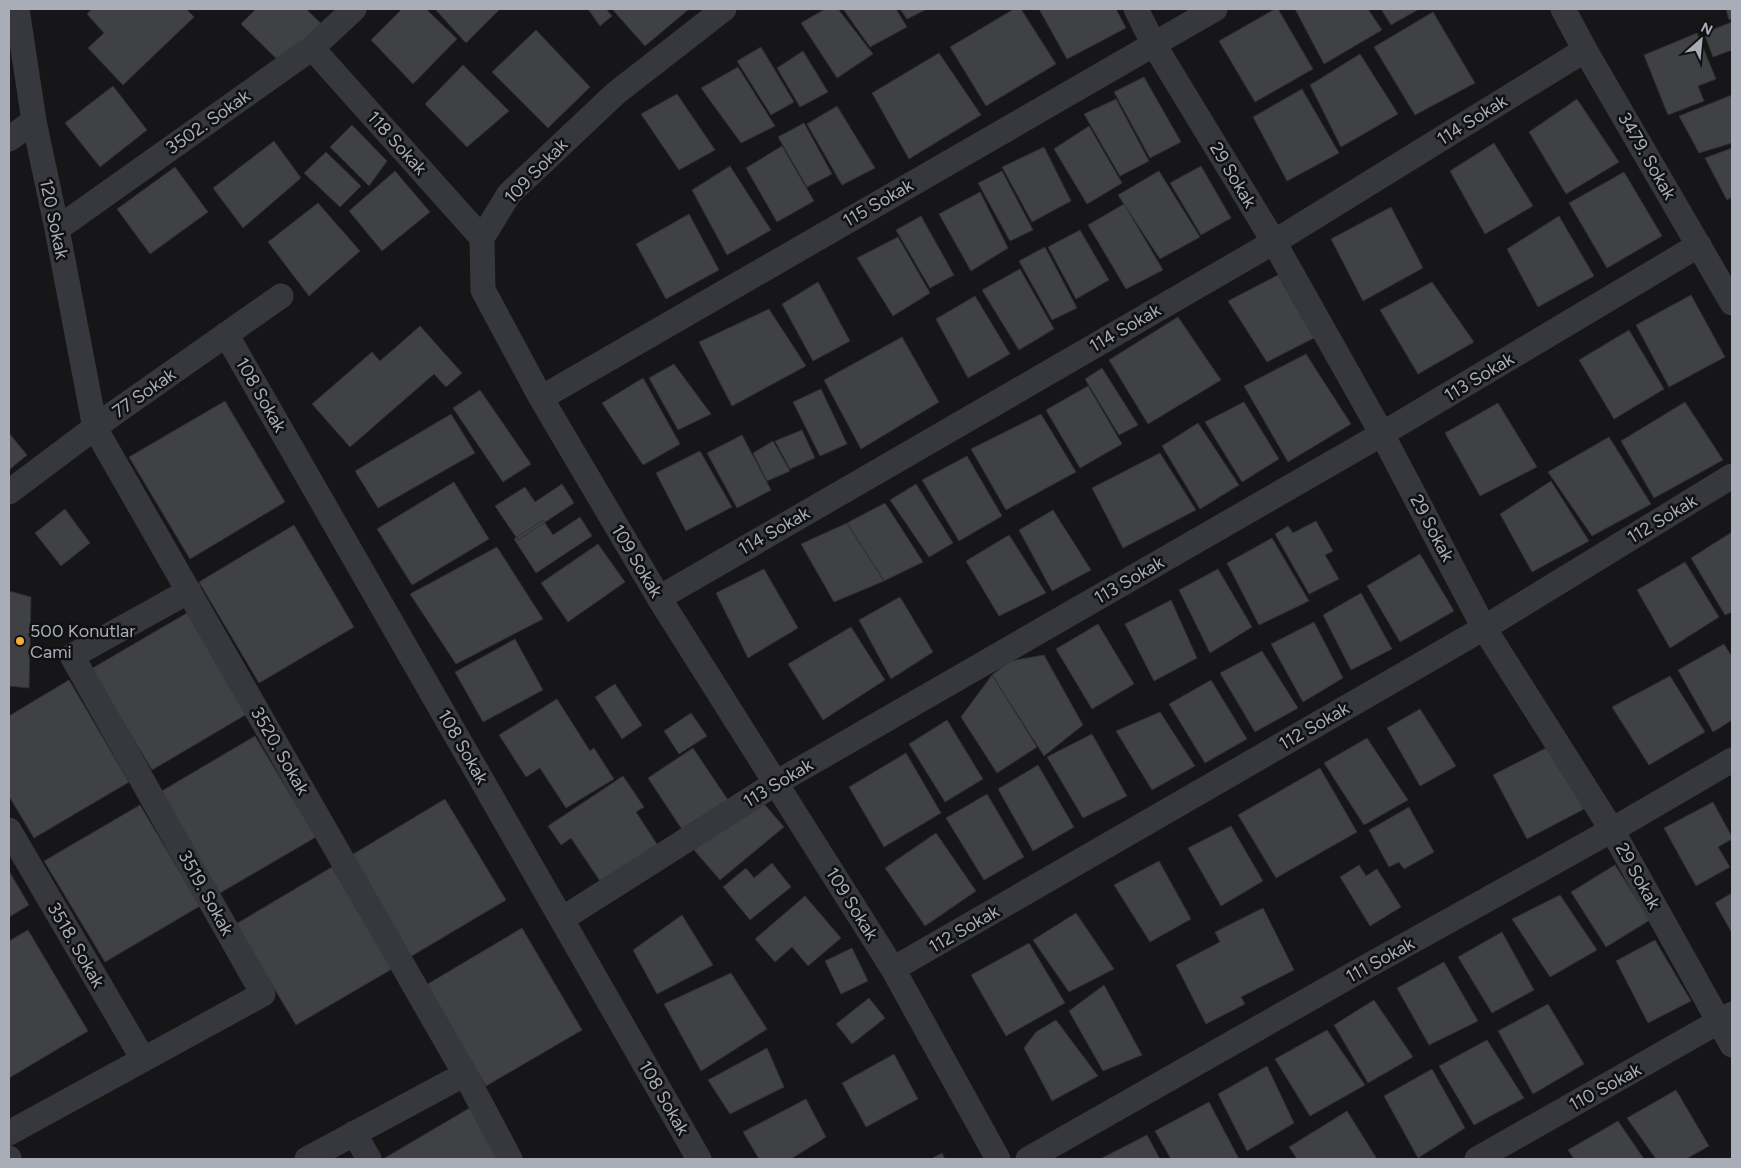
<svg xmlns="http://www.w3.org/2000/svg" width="1741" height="1168" viewBox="0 0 1741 1168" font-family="Figtree,sans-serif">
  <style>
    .building { fill: #404145; stroke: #303034 }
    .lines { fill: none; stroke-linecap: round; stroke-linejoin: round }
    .minor { stroke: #37383d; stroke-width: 25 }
    .poi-dot { fill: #f2b134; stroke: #111113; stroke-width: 2 }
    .labels { text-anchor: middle; stroke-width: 5; stroke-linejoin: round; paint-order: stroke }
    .street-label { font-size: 18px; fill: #a8adb8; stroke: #111113 }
    .poi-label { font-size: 18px; fill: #a8adb8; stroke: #111113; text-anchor: start }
  </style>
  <rect width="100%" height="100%" fill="#161618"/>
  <!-- building -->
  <path class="building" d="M92 9H186L194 17 123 85 88 48 104 33 87 14Z
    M256 9H306L330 32 290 72 241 24Z
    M402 9H426L457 39 413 84 371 40Z
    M435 9H500L466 43Z
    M588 9H606L612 16 600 26Z
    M612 9H689L645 46Z
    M825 9H838L873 54 837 78 801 23Z
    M843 9H896L907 27 870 47Z
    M900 9H927L907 19Z
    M1014 9H1021L1056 64 986 106 950 47Z
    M1039 9H1116L1126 28 1067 59Z
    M1275 9H1278L1313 69 1255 102 1219 41Z
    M1295 9H1368L1382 30 1324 64Z
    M1381 9H1419L1391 25Z
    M1726 9H1732V19L1729 20Z
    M1433 12 1475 83 1415 115 1374 47Z
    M1732 22V50L1713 57 1704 33Z
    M536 30 590 87 548 128 492 72Z
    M1697 33 1716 79 1698 86 1704 101 1668 115 1644 55Z
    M761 47 794 102 771 115 737 61Z
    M803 51 828 92 800 107 777 68Z
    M939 53 981 115 909 159 872 93Z
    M1360 54 1398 114 1341 147 1310 85Z
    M463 65 509 111 467 147 425 104Z
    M738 67 775 126 741 143 701 88Z
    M1144 77 1181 142 1150 158 1114 92Z
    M113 86 147 130 100 167 65 123Z
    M1302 89 1339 153 1287 181 1253 117Z
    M677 94 715 150 679 170 641 114Z
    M1732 95V143L1699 153 1679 116Z
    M1116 99 1149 161 1120 176 1084 114Z
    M1577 99 1619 162 1566 194 1529 132Z
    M837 106 875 168 842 185 807 124Z
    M804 123 832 174 807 187 778 137Z
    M352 125 387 161 369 186 330 147Z
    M1089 126 1122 183 1087 204 1054 149Z
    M274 141 301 178 243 228 213 188Z
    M1494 143 1533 206 1485 234 1450 171Z
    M782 146 814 201 777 222 746 168Z
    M1044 147 1071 201 1032 222 1002 167Z
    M1732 148V197L1727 200 1705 158Z
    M326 152 361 186 340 207 304 173Z
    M730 166 771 230 727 255 692 190Z
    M1201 166 1231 218 1201 235 1170 183Z
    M175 167 208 212 150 254 117 209Z
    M395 171 430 212 382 251 349 211Z
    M1002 171 1033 230 1010 241 978 183Z
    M1159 171 1200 237 1160 259 1118 195Z
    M1624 172 1662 236 1607 268 1569 203Z
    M980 192 1008 248 971 271 939 214Z
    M318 203 360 251 309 296 268 242Z
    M1124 204 1163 270 1126 289 1088 225Z
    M1391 207 1423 268 1363 301 1331 239Z
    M689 214 719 270 666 299 636 244Z
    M921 216 954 275 930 288 896 230Z
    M1559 216 1594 276 1538 307 1507 249Z
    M1080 230 1109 280 1076 299 1048 247Z
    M898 237 930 293 893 316 857 258Z
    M1045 247 1077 308 1052 320 1019 261Z
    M1020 269 1054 329 1019 350 982 290Z
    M1278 275 1314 338 1267 362 1228 301Z
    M818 282 850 341 813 361 782 304Z
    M1432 282 1474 342 1418 374 1380 310Z
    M1691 295 1725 357 1669 387 1636 325Z
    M975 296 1010 354 968 378 936 319Z
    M769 309 806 366 732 406 699 342Z
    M1178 317 1221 380 1148 424 1109 360Z
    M420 326 462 373 446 387 434 374 350 447 312 404 372 352 380 361Z
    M1629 330 1664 389 1614 419 1579 360Z
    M902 337 939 402 861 449 824 380Z
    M1306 354 1351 424 1288 462 1244 386Z
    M674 364 711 414 678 430 649 378Z
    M1102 368 1138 425 1119 435 1085 379Z
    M643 378 680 444 643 465 602 403Z
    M1088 386 1122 444 1080 468 1046 410Z
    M821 389 847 444 820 456 793 402Z
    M480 390 531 464 503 482 453 408Z
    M225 401 285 502 190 559 129 457Z
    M1244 402 1279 459 1242 482 1205 422Z
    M1685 402 1723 460 1654 498 1621 441Z
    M1498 403 1537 467 1480 496 1445 433Z
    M451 414 475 453 378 508 355 471Z
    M1041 414 1076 472 1006 510 971 449Z
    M1198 423 1239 485 1200 509 1162 446Z
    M802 430 815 458 790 469 775 441Z
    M9 433 27 455 9 470Z
    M742 435 771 490 737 508 707 453Z
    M1609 437 1651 504 1592 536 1548 472Z
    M773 441 790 471 767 481 753 453Z
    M700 451 732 507 686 531 656 473Z
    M1160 453 1196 510 1123 548 1092 488Z
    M967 456 1002 516 959 541 922 480Z
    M1551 481 1589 541 1532 572 1500 514Z
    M454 482 489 539 412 585 377 529Z
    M562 484 574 503 518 540 495 506 525 487 535 502Z
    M916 484 953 543 929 557 890 500Z
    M885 503 923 562 884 581 847 523Z
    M65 509 90 543 61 566 35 533Z
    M1053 510 1091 570 1052 591 1019 530Z
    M580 517 592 536 536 573 514 539 543 520 553 535Z
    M1316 521 1333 551 1325 555 1339 579 1309 594 1275 534 1288 526 1293 533Z
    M847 523 884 581 834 602 801 544Z
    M294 525 354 627 259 683 199 582Z
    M1732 532V612L1725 615 1691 558Z
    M1009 535 1046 593 999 616 966 561Z
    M1272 538 1309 601 1259 625 1227 563Z
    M598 544 625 582 568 622 541 583Z
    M497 547 543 619 456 664 410 594Z
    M1420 554 1454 611 1400 642 1367 586Z
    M1685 562 1719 617 1670 648 1637 590Z
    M764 569 798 628 748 658 716 593Z
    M1218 569 1252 627 1210 653 1179 590Z
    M9 591 31 597 29 688 9 686Z
    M1361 593 1392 649 1351 670 1323 615Z
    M900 597 933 652 891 679 859 620Z
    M1171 600 1197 658 1154 681 1125 624Z
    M187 613 247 714 152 770 91 669Z
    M1314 622 1343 678 1303 702 1271 644Z
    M1098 624 1134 684 1092 709 1056 649Z
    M851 627 885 680 823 720 788 664Z
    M515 639 543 690 483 722 455 672Z
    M1724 644 1732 657V720L1713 732 1678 670Z
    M1262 651 1298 708 1255 732 1220 673Z
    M1044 655 1083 725 1044 756 992 675 1010 661Z
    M992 675 1037 747 997 773 961 717Z
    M1670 676 1705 732 1649 765 1612 707Z
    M69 680 129 782 34 838 9 796V716Z
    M1211 680 1247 739 1205 763 1169 704Z
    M615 684 642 725 622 739 595 697Z
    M557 699 590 751 594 748 614 779 566 808 540 768 526 777 499 735Z
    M1420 709 1456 766 1420 786 1387 728Z
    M1160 712 1195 766 1152 790 1116 731Z
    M691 713 707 736 679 754 664 731Z
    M947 720 983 779 945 802 909 744Z
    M1092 734 1127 796 1083 818 1047 757Z
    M255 736 316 837 220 893 160 792Z
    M1367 738 1408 800 1364 825 1324 763Z
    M1548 747 1584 809 1527 839 1493 775Z
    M693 748 730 803 685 834 648 778Z
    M906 753 941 813 884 847 849 787Z
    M1038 765 1074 827 1033 851 998 789Z
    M1320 768 1357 832 1276 878 1238 815Z
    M623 776 644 807 636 812 666 858 610 896 571 838 561 845 548 826Z
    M987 794 1024 857 984 880 946 818Z
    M758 797 784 827 720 880 694 850Z
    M445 799 506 900 410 957 350 856Z
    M1713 802 1732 837V839L1718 847 1730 867 1696 886 1664 828Z
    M140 805 200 906 105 962 44 861Z
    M1409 807 1434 852 1404 869 1399 862 1389 867 1369 830Z
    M1231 826 1263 881 1221 906 1188 848Z
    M936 833 976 891 925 926 885 868Z
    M1159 861 1191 919 1150 942 1114 885Z
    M772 863 791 887 750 920 723 887 746 868 754 878Z
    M1359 865 1366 876 1377 869 1401 907 1370 926 1340 877Z
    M1615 865 1650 920 1606 947 1571 892Z
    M332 867 392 969 296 1025 236 924Z
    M9 871 29 905 9 917Z
    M1732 893V933L1715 903Z
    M1560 895 1597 950 1550 977 1512 919Z
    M805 896 841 938 808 966 792 947 775 962 755 939Z
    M1263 908 1294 970 1241 997 1245 1004 1206 1024 1176 965 1220 942 1215 932Z
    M1076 913 1114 969 1069 992 1033 940Z
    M682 915 713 965 657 994 633 950Z
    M522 928 582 1030 486 1086 426 985Z
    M28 930 88 1031 9 1078V941Z
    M1502 932 1534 990 1492 1013 1458 957Z
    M1655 940 1691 1001 1648 1023 1616 961Z
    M1029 943 1065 1003 1006 1036 971 975Z
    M852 948 868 981 841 994 825 961Z
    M1444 962 1478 1021 1429 1045 1397 988Z
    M731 973 767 1029 701 1071 664 1004Z
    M1104 985 1142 1055 1103 1071 1069 1011Z
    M869 998 885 1018 852 1044 836 1024Z
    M1374 1000 1413 1057 1368 1083 1334 1025Z
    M1548 1004 1584 1064 1533 1094 1498 1031Z
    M1056 1020 1098 1076 1052 1101 1024 1048 1036 1032Z
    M1327 1030 1365 1085 1310 1116 1275 1059Z
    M1487 1040 1524 1098 1474 1125 1439 1066Z
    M767 1048 784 1087 730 1114 708 1080Z
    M894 1054 918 1099 866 1127 842 1083Z
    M1267 1066 1294 1123 1247 1151 1218 1094Z
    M1432 1069 1465 1128 1418 1158 1384 1096Z
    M1676 1090 1709 1146 1686 1159H1656L1627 1118Z
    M806 1099 826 1137 791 1159H759L743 1132Z
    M1209 1102 1239 1159H1171L1155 1131Z
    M473 1106 504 1159H383Z
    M1347 1111 1377 1159H1297L1289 1147Z
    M1618 1121 1644 1159H1574L1568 1150Z
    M1147 1135 1160 1159H1100Z
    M942 1153 945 1159H931Z"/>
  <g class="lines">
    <!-- minor -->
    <path class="minor" d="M17 9 34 121 57 229 95 428 465 1074 510 1159
      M724 9 616 93 509 194 482 238 483 290 541 398 659 598 893 969 998 1159
      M1136 9 1153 43 1274 242 1382 434 1484 628 1612 830 1732 1045
      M1563 9 1585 50 1732 303
      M312 48 482 238
      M9 139 34 121
      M57 229 312 48 354 9
      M226 334 699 1159
      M541 398 1215 9
      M9 492 113 414 281 296
      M659 598 1274 242 1585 50
      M9 830 143 1059
      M562 919 776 783 1382 434 1699 245
      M893 969 1484 628 1732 476
      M9 1133 263 994 72 656 189 591
      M354 1133 369 1159
      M9 1158V1159
      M307 1159 465 1074
      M1028 1159 1364 968 1612 830 1732 760
      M1477 1159 1732 1014"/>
  </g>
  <!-- markers -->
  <circle class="poi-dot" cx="20" cy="641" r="5"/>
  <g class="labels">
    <!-- street labels -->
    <g class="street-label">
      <text transform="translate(1472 120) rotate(-32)" y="6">114 Sokak</text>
      <text transform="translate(208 122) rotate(-35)" y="6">3502. Sokak</text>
      <text transform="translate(397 143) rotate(48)" y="6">118 Sokak</text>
      <text transform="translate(1647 156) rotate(60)" y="6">3479. Sokak</text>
      <text transform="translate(536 171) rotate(-46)" y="6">109 Sokak</text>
      <text transform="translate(1233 175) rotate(59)" y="6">29 Sokak</text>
      <text transform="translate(878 203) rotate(-30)" y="6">115 Sokak</text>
      <text transform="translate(54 219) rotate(78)" y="6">120 Sokak</text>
      <text transform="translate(1125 328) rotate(-30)" y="6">114 Sokak</text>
      <text transform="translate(1479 377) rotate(-31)" y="6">113 Sokak</text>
      <text transform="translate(144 393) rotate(-35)" y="6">77 Sokak</text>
      <text transform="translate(261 395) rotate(60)" y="6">108 Sokak</text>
      <text transform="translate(1662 519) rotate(-31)" y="6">112 Sokak</text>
      <text transform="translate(1432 528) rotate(62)" y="6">29 Sokak</text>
      <text transform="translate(774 531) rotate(-30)" y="6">114 Sokak</text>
      <text transform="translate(637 561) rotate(59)" y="6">109 Sokak</text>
      <text transform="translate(1129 580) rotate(-30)" y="6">113 Sokak</text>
      <text transform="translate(1314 726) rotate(-30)" y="6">112 Sokak</text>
      <text transform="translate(463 747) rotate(60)" y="6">108 Sokak</text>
      <text transform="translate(280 751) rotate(60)" y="6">3520. Sokak</text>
      <text transform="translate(778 783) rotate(-31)" y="6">113 Sokak</text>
      <text transform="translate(1638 876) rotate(61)" y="6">29 Sokak</text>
      <text transform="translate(206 893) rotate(61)" y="6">3519. Sokak</text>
      <text transform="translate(852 904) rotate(58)" y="6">109 Sokak</text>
      <text transform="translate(964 929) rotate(-30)" y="6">112 Sokak</text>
      <text transform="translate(76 945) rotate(60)" y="6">3518. Sokak</text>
      <text transform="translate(1380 960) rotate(-29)" y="6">111 Sokak</text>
      <text transform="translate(1605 1087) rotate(-29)" y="6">110 Sokak</text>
      <text transform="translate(664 1098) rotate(60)" y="6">108 Sokak</text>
    </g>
    <!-- poi labels -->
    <g class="poi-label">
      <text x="30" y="637">500 Konutlar<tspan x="30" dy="21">Cami</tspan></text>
    </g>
  </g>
  <!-- border -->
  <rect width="1741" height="1168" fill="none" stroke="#a8adb8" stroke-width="20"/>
  <!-- north arrow -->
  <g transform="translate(1701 40) rotate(27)" stroke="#111113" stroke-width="4" paint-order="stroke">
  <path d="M0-4L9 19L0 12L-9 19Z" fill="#a8adb8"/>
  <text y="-8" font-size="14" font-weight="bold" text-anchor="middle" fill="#a8adb8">N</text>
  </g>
</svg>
